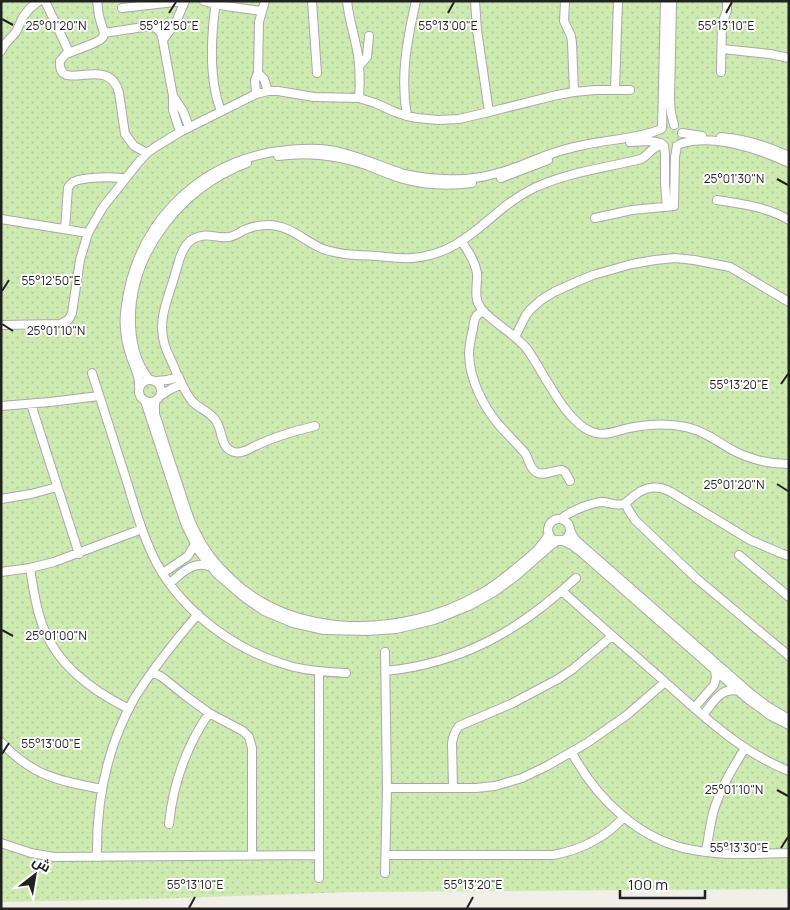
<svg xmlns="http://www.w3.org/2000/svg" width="790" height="910" viewBox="0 0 790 910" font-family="Manrope,Cairo,sans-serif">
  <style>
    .grass { fill: url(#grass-dots) }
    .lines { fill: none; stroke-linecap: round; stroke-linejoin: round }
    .minor-casing { stroke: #a9a9a9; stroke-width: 10 }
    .minor { stroke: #fff; stroke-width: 8 }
    .ticks { fill: none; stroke: #222; stroke-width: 2 }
    .ticks-label { font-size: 12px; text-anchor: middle; fill: #222; stroke: #fff; stroke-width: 4; stroke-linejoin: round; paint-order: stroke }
  </style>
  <defs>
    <pattern id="grass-dots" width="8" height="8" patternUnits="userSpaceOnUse" patternTransform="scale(1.25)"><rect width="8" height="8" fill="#cdebb0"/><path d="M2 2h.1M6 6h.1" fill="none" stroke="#b0c997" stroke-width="1.8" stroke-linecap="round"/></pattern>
  </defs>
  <rect width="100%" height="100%" fill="#f2efe9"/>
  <!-- grass -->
  <path class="grass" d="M1 1H789V889L353 892 150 899 1 902Z"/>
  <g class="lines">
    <defs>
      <path id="minor" d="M45 1 69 52
        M97 1 99 16 104 33 103 37 100 40 92 44 66 54 60 61C57 96 109 52 119 93L125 134 134 146 147 153
        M204 1 225 6 262 11
        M216 1C211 36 208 78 221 111
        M312 1 317 73
        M347 1C349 20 355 37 358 55 360 69 360 84 359 98
        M475 1 477 30 489 112
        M565 1 564 21 571 36 572 43 574 92
        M672 1 670 101 671 113 674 125
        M122 8 183 1
        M104 33 150 26C156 27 160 30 162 36L173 96V110L180 132
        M163 40 176 22 185 1
        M722 49 770 54 789 58
        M1 51 5 44 16 32 23 17 30 8 39 1
        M359 66 367 57 369 36
        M721 72 722 24 727 10V1
        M258 73 264 79 268 91
        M615 89 618 1
        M256 94 255 80 258 73 259 22 265 1
        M173 96 183 111 189 127
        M407 116C400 77 407 40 416 1
        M662 128 665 1
        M682 133 702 136
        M721 137C745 139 767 146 789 156
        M630 142 650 141 661 143
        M680 144C713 133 759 149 789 163
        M664 146 665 154V184L667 207
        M278 156C307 152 338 155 366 165 378 170 390 175 403 179 425 185 449 186 472 183
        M501 178 548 160
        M717 200C742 204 767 207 789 220
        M595 218 632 210 674 206 675 157 677 146
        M1 219 88 233
        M65 229 68 188C70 185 70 184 73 182 82 177 115 176 125 179
        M462 242C468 251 475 261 477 273 478 282 474 294 478 303 485 319 515 333 527 349 544 372 567 427 596 433 607 436 619 430 629 428 648 424 668 423 686 427 704 431 718 442 734 451 750 459 770 464 789 464
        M484 312C475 313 474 320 473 329 471 337 469 346 469 355 470 380 483 406 499 425 507 434 516 443 525 453 529 459 529 468 536 472 544 477 553 470 562 470L565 472 570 481
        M1 325 61 324 69 319 72 313 80 260 88 233 103 207 138 163 147 153 157 146 180 132 256 94 268 91H278L314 97 359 98 375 103 395 112 407 116 417 118 438 120 459 119 489 112 557 95 574 92 595 90H630
        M515 337 526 315 530 310 541 300 554 292 574 283 593 275 632 264 655 260 675 258 694 260 730 267 789 302
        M92 373C104 410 116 448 128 485 136 512 144 539 157 564 184 613 236 651 290 666 308 671 327 672 346 673
        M149 379C137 365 132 344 131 326 128 253 181 188 247 163
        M139 391a11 11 0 1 1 22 0a11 11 0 1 1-22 0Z
        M156 381 167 380 179 377
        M139 386C140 375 134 367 131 357 125 340 123 322 126 305 137 226 194 166 272 152 291 149 310 147 329 150 355 154 379 166 404 174 418 177 432 179 445 179 463 180 481 178 498 173 511 170 524 164 537 159 552 153 568 148 584 145 609 139 638 139 661 129
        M160 396 171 389 182 384
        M145 401 185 523 198 550 217 574 244 597 264 611 293 623 324 630 368 631 396 629 434 620 471 605 494 592 516 576 550 546 558 540
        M155 401V414L159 426C165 446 172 467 179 487 184 503 188 518 196 533 204 550 216 565 230 578 294 641 404 637 478 595 492 588 503 579 515 569 528 558 541 549 549 534
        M31 404 79 554
        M1 406 50 402 99 396
        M315 426C294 431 273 437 253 447 247 450 241 454 234 452 220 448 223 431 216 421 210 411 199 409 192 401 185 393 181 381 176 372 173 363 168 355 165 346 157 322 167 301 174 278 178 265 181 246 193 239 207 231 216 239 229 237 235 236 239 233 244 230 251 227 260 225 268 225 290 225 304 241 323 249 340 255 358 255 376 256 388 257 400 259 412 258 468 254 488 210 534 188 568 172 605 168 641 159 649 155 653 145 663 145
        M1 499 31 494 57 487
        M625 503 628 509 635 520 696 578 789 656
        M561 519C570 511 592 502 604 502 610 503 616 506 623 504 628 502 631 498 635 495 647 486 658 485 671 492L750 540 783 554 789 556
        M548 530a11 11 0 1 1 22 0a11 11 0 1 1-22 0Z
        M570 530 574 538 579 543 750 693 767 706 789 719
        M561 540 572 545 581 552 749 700 771 716 789 725
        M739 555 789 597
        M30 568C33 586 35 604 41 621 55 664 91 690 129 709
        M1 572 30 568 54 562 142 529
        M163 573 188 556 195 544
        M170 583C182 573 194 559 211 567
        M562 591C596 622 631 652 665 682 703 716 741 752 789 771
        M386 671C463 663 520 630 576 578
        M152 672 162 677 187 697 209 713 243 731 249 737 252 748V855
        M694 708 714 685 716 678 715 670
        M703 715C713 703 721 686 739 691
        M1 742C32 776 59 781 102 789
        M572 753C597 799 640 841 693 850 725 856 757 854 789 853
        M387 788H476L495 786 522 778 547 766 587 743 627 715 665 682
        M453 788 452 743C453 736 455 731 459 726L511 704 558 679 573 669 612 636
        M169 824C173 783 186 747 209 713
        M1 843 31 853 54 857 319 855
        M706 852C708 839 710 826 713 813 720 789 732 769 745 748
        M386 855H553C581 850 604 839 624 817
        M97 857C96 802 107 747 134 699 152 669 175 641 198 614
        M385 873 387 788 385 652
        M319 878V671"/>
    </defs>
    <!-- minor casing -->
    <use href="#minor" class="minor-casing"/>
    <!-- minor -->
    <use href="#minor" class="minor"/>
  </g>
  <!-- ticks -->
  <path class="ticks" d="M169 13 176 2M448 13 454 2M726 13 732 2M2 19 13 25M777 179 788 185M2 291 9 280M2 324 13 331M781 384 788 374M777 484 788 491M2 630 13 636M2 754 9 743M777 790 788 796M781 848 788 837M189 908 195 897M467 908 473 897"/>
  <g class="ticks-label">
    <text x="56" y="30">25°01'20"N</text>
    <text x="169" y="30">55°12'50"E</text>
    <text x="448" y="30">55°13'00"E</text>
    <text x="726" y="30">55°13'10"E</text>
    <text x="734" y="183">25°01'30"N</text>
    <text x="51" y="285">55°12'50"E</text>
    <text x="56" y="335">25°01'10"N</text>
    <text x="739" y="389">55°13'20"E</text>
    <text x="734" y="489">25°01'20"N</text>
    <text x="56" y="640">25°01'00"N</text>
    <text x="51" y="748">55°13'00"E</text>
    <text x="734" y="794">25°01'10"N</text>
    <text x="739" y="852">55°13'30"E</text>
    <text x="195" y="889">55°13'10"E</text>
    <text x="473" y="889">55°13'20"E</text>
  </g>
  <!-- border -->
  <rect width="790" height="910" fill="none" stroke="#222222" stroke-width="5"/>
  <!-- north arrow -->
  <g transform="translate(35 875) rotate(31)" stroke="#ffffff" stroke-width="4" paint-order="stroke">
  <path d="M0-4L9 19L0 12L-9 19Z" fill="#222222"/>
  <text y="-8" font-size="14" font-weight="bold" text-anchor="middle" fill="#222222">ش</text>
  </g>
  <!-- scale -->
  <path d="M620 890v8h85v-8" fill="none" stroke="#222222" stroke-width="2.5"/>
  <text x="628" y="890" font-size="15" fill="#222222" stroke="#ffffff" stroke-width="4" paint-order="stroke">100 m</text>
</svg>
